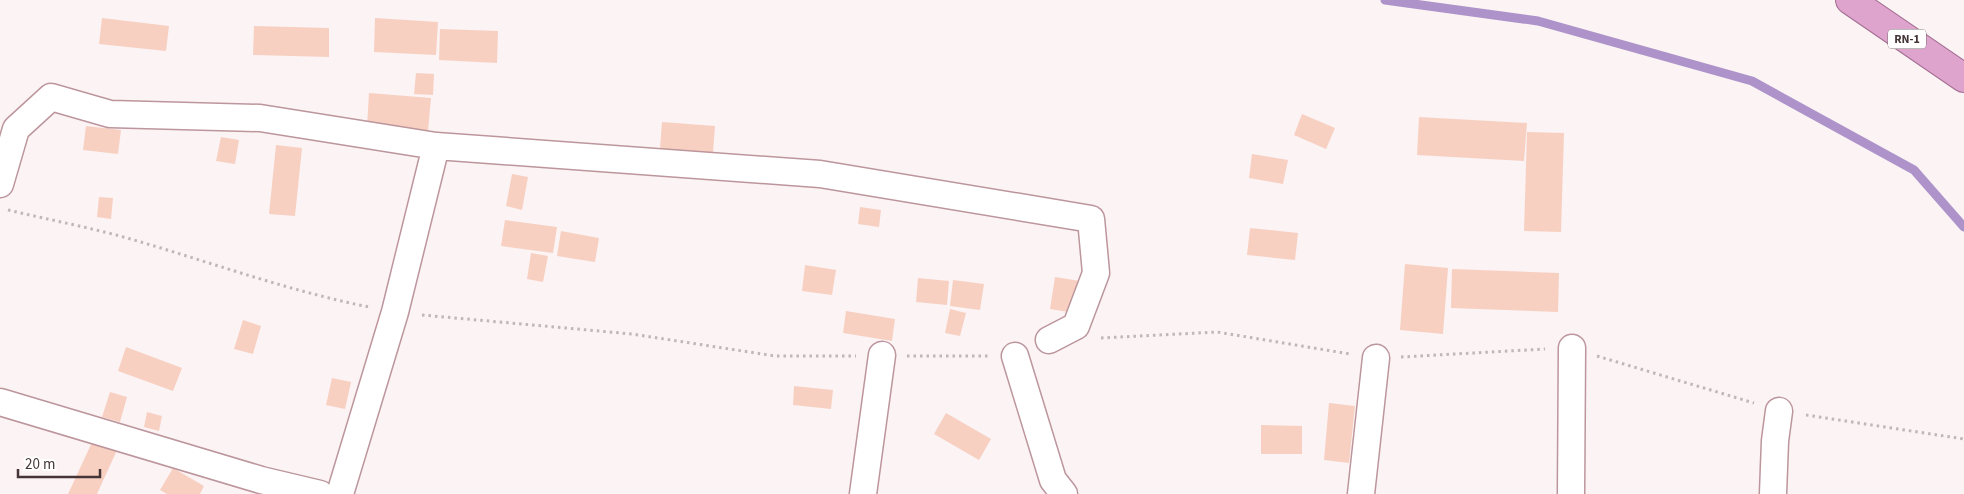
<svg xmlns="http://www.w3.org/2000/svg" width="1964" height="494" viewBox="0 0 1964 494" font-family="'Source Sans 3',sans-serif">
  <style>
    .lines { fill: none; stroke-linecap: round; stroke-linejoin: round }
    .stream { stroke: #ad93c9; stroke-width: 9 }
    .building { fill: #f8d0c2 }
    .minor-casing { stroke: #bc969c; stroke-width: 29 }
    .trunk-casing { stroke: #a36e91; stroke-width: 30 }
    .path { stroke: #c1b6b8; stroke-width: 3; stroke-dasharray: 2.5 4; stroke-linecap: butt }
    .minor { stroke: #fff; stroke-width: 26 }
    .trunk { stroke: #dea4ce; stroke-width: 28 }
    .labels { text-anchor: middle; stroke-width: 4; stroke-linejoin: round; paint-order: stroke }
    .shield { fill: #fff; stroke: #7d7273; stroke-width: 1 }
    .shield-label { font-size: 12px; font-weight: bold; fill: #453537 }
  </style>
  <rect width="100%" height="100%" fill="#fbf3f4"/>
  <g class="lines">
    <!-- stream -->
    <path class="stream" d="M1385 0 1538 21 1752 81 1914 170 1964 227"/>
  </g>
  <!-- building -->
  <path class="building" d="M102 18 169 26 166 51 99 44Z
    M375 18 438 22 436 55 374 52Z
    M254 26 329 28V57L253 55Z
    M440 29 498 31 497 63 439 60Z
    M416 73 434 74 433 95 414 94Z
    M369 93 431 98 428 131 367 127Z
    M1302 114 1335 128 1326 149 1294 135Z
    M1419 117 1527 123 1524 161 1417 155Z
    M662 122 715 126 713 153 660 149Z
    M86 126 121 130 118 154 83 150Z
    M1527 132 1564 133 1561 232 1524 231Z
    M221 137 239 140 235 164 216 161Z
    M276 145 302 148 295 216 269 214Z
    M1252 154 1288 160 1283 184 1249 178Z
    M512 174 528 177 522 210 506 206Z
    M99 197 113 198 111 219 97 217Z
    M860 207 881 210 879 227 858 224Z
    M505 220 557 227 553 253 501 246Z
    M1250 228 1298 233 1295 260 1247 255Z
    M561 231 599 238 595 262 557 256Z
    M531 253 548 256 543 282 527 279Z
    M1405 264 1448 268 1443 334 1400 330Z
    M805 265 836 270 832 295 802 291Z
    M1452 269 1559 273 1558 312 1451 308Z
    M1055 277 1080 281 1075 313 1050 309Z
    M918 278 949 281 947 305 916 302Z
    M953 280 984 284 980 310 950 306Z
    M950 309 966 313 960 336 945 333Z
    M846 311 895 319 892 341 843 333Z
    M243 320 261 326 253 354 234 349Z
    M126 347 182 368 173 391 118 371Z
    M332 378 351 382 345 409 326 405Z
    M794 386 833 390 831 409 793 405Z
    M110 392 127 397 120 422 102 417Z
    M1329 403 1355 406 1349 463 1324 460Z
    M147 412 162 416 159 431 144 427Z
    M946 413 991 439 979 460 934 434Z
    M1261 425 1302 426V454H1261Z
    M94 438 118 448 97 494H68Z
    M173 468 204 486 200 494H167L160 490Z"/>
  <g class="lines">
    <defs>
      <path id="minor" d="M0 184 16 129 51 97 110 114 260 118 436 146 820 174 1091 219 1096 273 1076 326 1049 340
        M1015 356 1053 480 1064 494
        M0 402 261 480 320 494
        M340 494 395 312 436 146
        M863 494 882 355
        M1361 494 1376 358
        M1571 494 1572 348
        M1773 494 1775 441 1779 411"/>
      <path id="trunk" d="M1850 0 1964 78"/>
    </defs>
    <!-- minor casing -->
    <use href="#minor" class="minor-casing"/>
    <!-- trunk casing -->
    <use href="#trunk" class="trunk-casing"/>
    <!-- path -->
    <path class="path" d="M8 210C50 220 93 228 134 240 213 263 289 291 369 307
      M422 315 632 334 775 356H856
      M1101 338 1217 332 1350 354
      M907 356H988
      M1597 356 1754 403
      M1401 357 1545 349
      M1806 415 1964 439"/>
    <!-- minor -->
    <use href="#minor" class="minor"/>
    <!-- trunk -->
    <use href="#trunk" class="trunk"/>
  </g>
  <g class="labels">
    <!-- shield labels -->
    <rect class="shield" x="1888" y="29.5" width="38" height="19" rx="4"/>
    <g class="shield-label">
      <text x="1907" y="43">RN-1</text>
    </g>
  </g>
  <!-- scale -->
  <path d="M18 469v8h82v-8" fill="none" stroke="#453537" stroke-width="2.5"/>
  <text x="25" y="469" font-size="15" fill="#453537" stroke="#ffffff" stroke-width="4" paint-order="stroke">20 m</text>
</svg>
